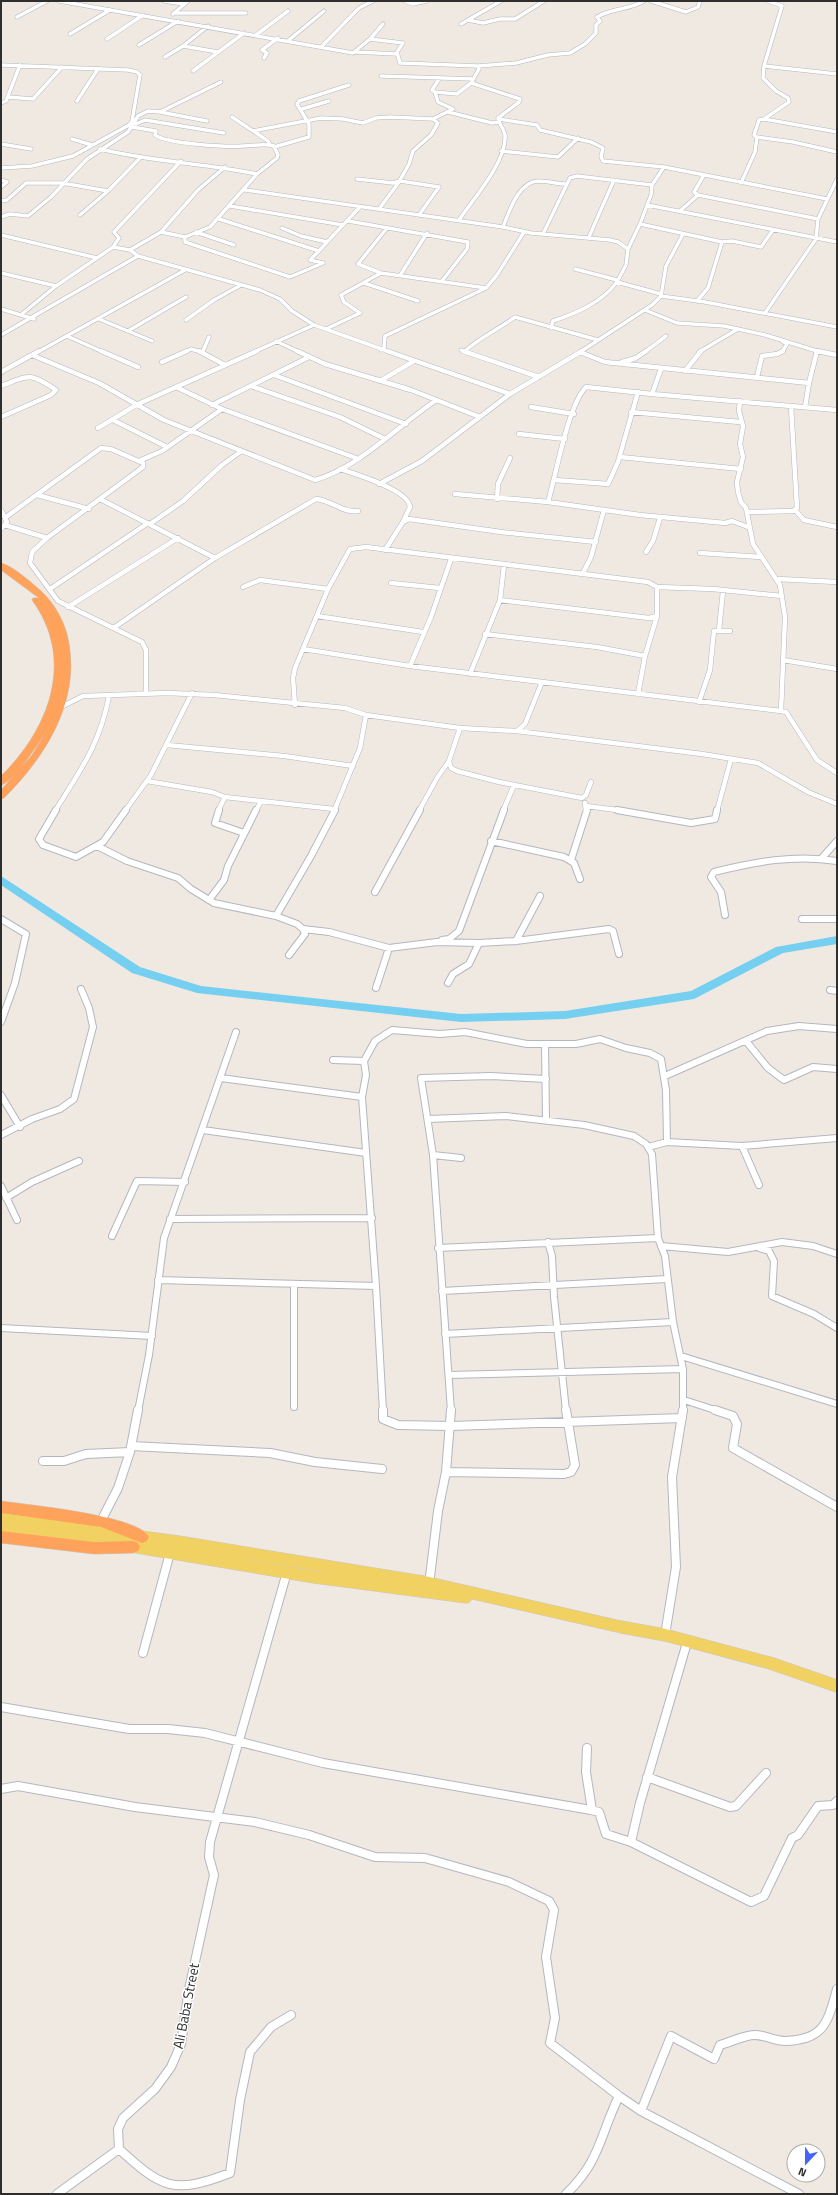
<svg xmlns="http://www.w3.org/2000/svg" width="838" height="2195" viewBox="0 0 838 2195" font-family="'Titillium Web',sans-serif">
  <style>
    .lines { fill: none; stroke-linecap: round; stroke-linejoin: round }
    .river { fill: #75cff0; fill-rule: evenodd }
    .street-far3-casing { stroke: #b4b7c1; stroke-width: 4.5 }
    .street-far2-casing { stroke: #b4b7c1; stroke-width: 5.5 }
    .street-far1-casing { stroke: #b4b7c1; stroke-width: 8 }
    .street-casing { stroke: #b4b7c1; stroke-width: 10 }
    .primary-casing { stroke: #c9c9c9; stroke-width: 13 }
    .highway-casing { stroke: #c9c9c9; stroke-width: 1 }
    .street-far3 { stroke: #fff; stroke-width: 3.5 }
    .street-far2 { stroke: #fff; stroke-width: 4.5 }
    .street-far1 { stroke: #fff; stroke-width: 6 }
    .street { stroke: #fff; stroke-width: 8 }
    .primary { stroke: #f2d163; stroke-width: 12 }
    .highway { fill: #ffa35c; fill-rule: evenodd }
    .labels { text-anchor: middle; stroke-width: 3; stroke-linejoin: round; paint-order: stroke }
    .near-street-label { font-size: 14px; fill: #2e2e2e; stroke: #fff }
  </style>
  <rect width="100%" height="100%" fill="#efe9e1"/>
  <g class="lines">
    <!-- river -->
    <path class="river" d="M1 876 140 967 201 986 461 1014 565 1011 691 991 776 947 837 936V944L783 953 694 999 565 1019 461 1022 197 993 132 973 1 885Z"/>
    <defs>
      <path id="street-far3" d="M59 1 353 53 371 38 383 24
        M164 1 184 4
        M405 1 413 4 427 1
        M651 1 686 12 698 7 700 1
        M174 13H246
        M173 14 188 1
        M17 17 47 1
        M468 20 483 23 500 19H515L544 1
        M461 24 501 1
        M208 26 183 46 218 52
        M70 34 110 10
        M256 35 288 11
        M107 39 143 15
        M370 39 403 43 397 52 400 63 478 66 479 69 471 83 520 99 519 102 498 118C499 124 504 129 505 135 507 162 473 199 459 220
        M289 40 324 11
        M139 45 178 21
        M322 46 359 8 373 1
        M355 52 397 54
        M165 57 183 46
        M264 58 267 53 262 50 278 38
        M1 65 128 70 137 72 140 75 132 121 129 125 73 156 32 166 1 168
        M478 66 516 63 548 55 570 53 585 44 596 33V25L600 21 597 17C612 8 629 10 644 1
        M764 66 782 6 768 1
        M193 71 244 33
        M381 76 474 79
        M435 92 432 90 439 79
        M8 97 33 99 62 67
        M77 101 98 69
        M1 103 6 101 20 65
        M302 109 329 101
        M160 112 207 121
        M448 112 492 123 499 122
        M232 117 268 141 270 145
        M498 119 537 125 540 130 591 142 603 148 601 157 603 161 664 167 827 199
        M764 119 789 102 788 98 776 91 763 78 764 66 837 74
        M136 124 145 120 224 133
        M132 127 156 131 155 135C167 144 226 147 243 146 253 146 265 143 274 146L278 155 277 158 257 174 210 227 185 237
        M253 131 321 118 343 119 363 123 376 118 390 117 433 119 453 109 438 102 435 92 457 94 471 83
        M757 137 793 142 837 152
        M72 139 92 145
        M1 144 31 149
        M274 147 309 137V124L297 104 299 101 349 85
        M100 149C151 162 205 163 257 174
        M501 151 558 157 578 138
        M664 167 652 185 651 195 640 224 722 242 732 241 761 247 773 230
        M357 179 393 183 400 181 439 187 419 215
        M1 180 7 182 1 187
        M400 180 409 164 413 151 431 135 438 123 433 119
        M741 183 755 152 757 137 754 135 759 120 764 119 837 132
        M245 190 503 227 531 233 610 240 618 242 628 249 626 265 617 282 661 294
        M698 195 694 192 704 175
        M1 201 7 200 26 183H62L108 191
        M647 205 837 242
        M230 206 343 225
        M379 209 399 182
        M680 211 698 195 818 219
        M80 215 108 191 141 157
        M1 217 10 214 28 216 51 197 87 159 128 132 138 116 148 111 160 112 221 82
        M219 219 319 251 327 242
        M348 221 468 242 467 249 442 281
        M503 227C509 212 518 182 538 181 548 181 557 184 567 184L570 178 577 176 652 185
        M282 228 301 236 327 242 360 207
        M387 228 358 264 381 273 486 288
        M161 232 185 237V242L290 277 323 263 310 260 319 251
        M196 232 234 245
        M543 234 567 184
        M1 235 97 258
        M589 237 614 180
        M113 247 130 250 138 256 260 290 280 299 292 311 314 325 390 352
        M628 249 640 224
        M130 250 161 232 198 190 225 167
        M575 269 617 280
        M1 273 56 286
        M401 274 427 233
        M364 283 418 301
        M661 296 705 302 837 327
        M697 301 708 288 722 242
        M1 309 34 319
        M645 310 677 323 724 326 765 335 817 351
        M765 313 816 239 818 219 837 179
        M22 314 56 286 113 247 119 238 114 232 181 161
        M99 319 152 341
        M186 320 214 300 241 285
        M551 328 553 321C577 313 601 303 617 282
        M326 329 360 313 344 302 341 295 381 273
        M128 331 186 297
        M1 335 138 256
        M67 336 103 352
        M276 341 299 352
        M381 350 384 348 385 336 486 288 497 275 524 232
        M461 350 466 352
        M203 351 209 337
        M465 351C480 337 499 329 515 317L598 340
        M38 352 185 270
        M185 352 191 349 201 352
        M254 352 314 325
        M580 352 652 305 661 296 666 266 683 234
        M645 352 666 336
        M699 352 738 329
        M782 352 787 344 782 341
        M817 352H821"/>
      <path id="street-far2" d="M101 351 138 367
        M199 351 225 365
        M297 351 325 364 411 390 480 417
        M387 351 510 394
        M463 351 539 377
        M580 352 605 362 809 383 817 351 837 355
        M32 355 99 383 164 420 315 480C358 468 398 426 435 401
        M162 362 187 351
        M622 362 636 358 646 351
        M685 371 701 351
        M1 372 39 351
        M274 375 406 424
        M757 377 762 356 777 354 783 351
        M380 381 414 361
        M1 386C30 375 29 372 56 390L51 395 1 417
        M251 386 340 417 383 438
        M176 387 222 409 356 458
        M652 394 837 410
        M740 401 739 411 743 426 740 444 743 457 737 482 738 492 741 502 746 508 753 544 780 585 785 617 781 711 786 712 817 760 837 773
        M212 405 309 357
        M531 407 574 414
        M805 407 809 383
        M631 412 740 422
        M113 420 167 447
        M98 428 138 404 257 351
        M519 434 565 439
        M620 457 741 469
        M141 460 162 451 222 409
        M340 469C355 474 409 490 410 507L403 522
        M555 480 608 484 618 462 638 392
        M379 484 422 461 510 394 582 351
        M455 494 548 502 640 515 725 523 732 521 748 527
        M37 495 89 509
        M100 499 215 558
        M497 499 498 484 510 458
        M548 502C556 475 568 405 586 387L652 394 661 369
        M1 510 7 522 1 529
        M795 510 804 520 837 527
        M747 512 793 511 797 508 791 406
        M6 517 101 448 111 449 143 463V467L47 538 32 552 30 563 58 601 142 642 146 650V693
        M150 524 183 501 222 465 240 452
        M5 525 47 538
        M385 550 403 522 409 519 501 532 596 542
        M646 552 653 541 660 518 658 517
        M700 553 761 557
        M583 573 591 557 604 510
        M777 579 837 582
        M391 583 440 588
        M243 587 260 580 328 589
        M50 589 148 523
        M500 600 649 618 657 616
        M68 607 178 538
        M317 616 423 632
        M115 627 215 558 316 499C331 500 342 513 358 511
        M719 630 723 591
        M485 634 597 647 645 656
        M303 649 410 666 781 711
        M783 660 837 669
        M410 666 431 617 451 559
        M470 674 500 600 504 565
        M638 694 645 656 657 616V587
        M699 702 710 670 714 631H730
        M295 705 293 678 295 668 328 589 350 549 366 547 648 582 657 587 713 589 782 596
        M61 707 83 696 167 693 214 695 345 708 366 715 460 728 517 731 702 754 758 763 808 792 837 804
        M460 728 449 761 451 768 457 771 499 782 582 798 586 795 591 782
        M517 731 525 724 542 682
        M167 745 284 756 353 766
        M147 781 212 792 225 797 334 809
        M585 803 586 811
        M586 806 625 811
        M55 811C80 771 100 744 109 696
        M125 811 151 775 192 693
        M218 811 225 797
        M256 811 261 801
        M334 811 360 748 366 715
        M419 811 437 778 449 761
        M503 811 514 785
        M717 811 731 759"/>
      <path id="street-far1" d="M56 810 39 839 43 845 76 857 103 842 126 810
        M219 810 215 823 244 833
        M617 810 691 823 715 819 717 810
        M491 841 564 857 574 863 580 879
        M97 846 127 861 178 878 191 889 214 903 276 916 311 856 335 810
        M821 859 837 841
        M571 860 587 810
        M375 892 420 810
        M209 900 224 880 228 866 256 810
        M725 915 721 892 711 877 714 872C755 862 795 854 837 861
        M276 916 297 924 303 929 329 932 389 948 437 942 479 943
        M1 919 26 934 15 983 1 1022
        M802 919H837
        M442 940 449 939 459 931 504 810
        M516 941 540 896
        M289 955 305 934 303 929
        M448 983 453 974 469 964 479 943 516 941 609 929 613 931 619 954
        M376 988 389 948
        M830 990 837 991
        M746 1041 768 1068 784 1080 813 1067 837 1069
        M545 1044 546 1120
        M333 1060 364 1061 366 1075 362 1097 376 1286 383 1411
        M364 1061 375 1041 392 1030 440 1034 465 1032 527 1044H576L600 1039 626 1048 650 1053 661 1059 666 1090 667 1142
        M665 1076 767 1031 799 1026 837 1029
        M221 1078 362 1097
        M1 1095 20 1127
        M428 1119 506 1116 584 1125 634 1136 646 1144 652 1154 658 1238 665 1256 673 1322 683 1369V1411
        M203 1130 366 1153
        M1 1135 32 1119 60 1109 74 1099 93 1027 89 1008 81 989
        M742 1146 759 1185
        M648 1147 667 1142 742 1146 837 1138
        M433 1155 461 1158
        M1 1186 17 1220
        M6 1198 32 1182 79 1161
        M170 1219 372 1218
        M112 1236 137 1181 185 1182
        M548 1242 552 1256 554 1297 566 1411
        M661 1246 728 1252 782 1242 813 1246 837 1254
        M438 1248 658 1238
        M759 1248 769 1251 774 1261 772 1296 814 1314 837 1328
        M158 1280 376 1286
        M294 1284V1407
        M442 1291 667 1279
        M1 1328 152 1336
        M445 1334 673 1322
        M681 1356 837 1404
        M449 1375 683 1369
        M684 1400 718 1411
        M138 1411 149 1355 164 1238 236 1032
        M451 1411 433 1155 421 1078 491 1076 546 1079"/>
      <path id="street" d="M383 1410V1419L398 1425 451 1426 682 1418
        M715 1410 733 1416 737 1424 733 1448 837 1507
        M131 1446 270 1453 315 1462 382 1469
        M43 1461H64L86 1454 130 1452
        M446 1472 564 1474 571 1472 575 1465 566 1410
        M101 1521 118 1488 130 1452 138 1410
        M429 1585 438 1511 446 1472 451 1410
        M665 1635 676 1567 672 1477 683 1410
        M686 1646 640 1803 631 1842 751 1902 764 1896 792 1838 798 1835 818 1806 833 1805 837 1801
        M143 1653 170 1553
        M1 1707 129 1729H168L205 1733 323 1763 591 1810 599 1812 606 1834 631 1842
        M587 1748 586 1772 592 1810
        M647 1777 730 1807 736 1806 766 1773
        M1 1789 18 1786 135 1807 255 1822 309 1835 375 1857 425 1858 509 1882 549 1901 554 1910 546 1957 555 2018 550 2043 619 2096
        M641 2111 671 2036 714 2059 720 2045C731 2042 744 2035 755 2035 765 2035 775 2041 785 2041 825 2040 828 2021 837 1989
        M119 2149C162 2188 173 2195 230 2173L240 2100 250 2052 271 2027 291 2015
        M57 2194 119 2149 118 2129 123 2118 155 2089 171 2067 181 2044 189 1989 214 1875 209 1857 210 1842 287 1572
        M566 2194C600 2162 600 2135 619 2096L641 2111 799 2194"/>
      <path id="primary" d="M1 1518 179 1542 429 1583 621 1627 665 1635 770 1663 837 1686
        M1 1527 95 1540 314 1577 466 1597"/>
      <path id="highway" d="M1 563C13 566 32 583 41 591 56 605 66 624 69 644 79 704 45 757 4 798L1 799V790L32 755 45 734C38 743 15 781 1 785V776C49 729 76 660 32 600L33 598H39L1 570Z
        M1 1501C27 1505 138 1515 149 1537L147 1541 142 1543 101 1527 1 1513Z
        M1 1531 94 1542 133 1541 138 1543 140 1547 138 1551 133 1553 94 1554 1 1543Z"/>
    </defs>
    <!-- street-far3 casing -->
    <use href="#street-far3" class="street-far3-casing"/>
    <!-- street-far2 casing -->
    <use href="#street-far2" class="street-far2-casing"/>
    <!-- street-far1 casing -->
    <use href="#street-far1" class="street-far1-casing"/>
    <!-- street casing -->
    <use href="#street" class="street-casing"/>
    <!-- primary casing -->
    <use href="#primary" class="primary-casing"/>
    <!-- highway casing -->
    <use href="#highway" class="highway-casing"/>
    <!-- street-far3 -->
    <use href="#street-far3" class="street-far3"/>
    <!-- street-far2 -->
    <use href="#street-far2" class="street-far2"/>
    <!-- street-far1 -->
    <use href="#street-far1" class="street-far1"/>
    <!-- street -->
    <use href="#street" class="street"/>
    <!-- primary -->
    <use href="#primary" class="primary"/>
    <!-- highway -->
    <use href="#highway" class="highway"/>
  </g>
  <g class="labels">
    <!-- near-street labels -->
    <g class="near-street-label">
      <text transform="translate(186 2006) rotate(-79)" y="5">Ali Baba Street</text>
    </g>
  </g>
  <!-- border -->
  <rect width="838" height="2195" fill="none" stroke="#2e2e2e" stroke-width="4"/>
  <!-- north arrow -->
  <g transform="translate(806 2163) rotate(202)"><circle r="19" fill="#ffffff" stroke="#ababab"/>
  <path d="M0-3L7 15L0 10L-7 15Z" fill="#4264fb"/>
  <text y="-6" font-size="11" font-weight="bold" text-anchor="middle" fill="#2e2e2e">N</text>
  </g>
</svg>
